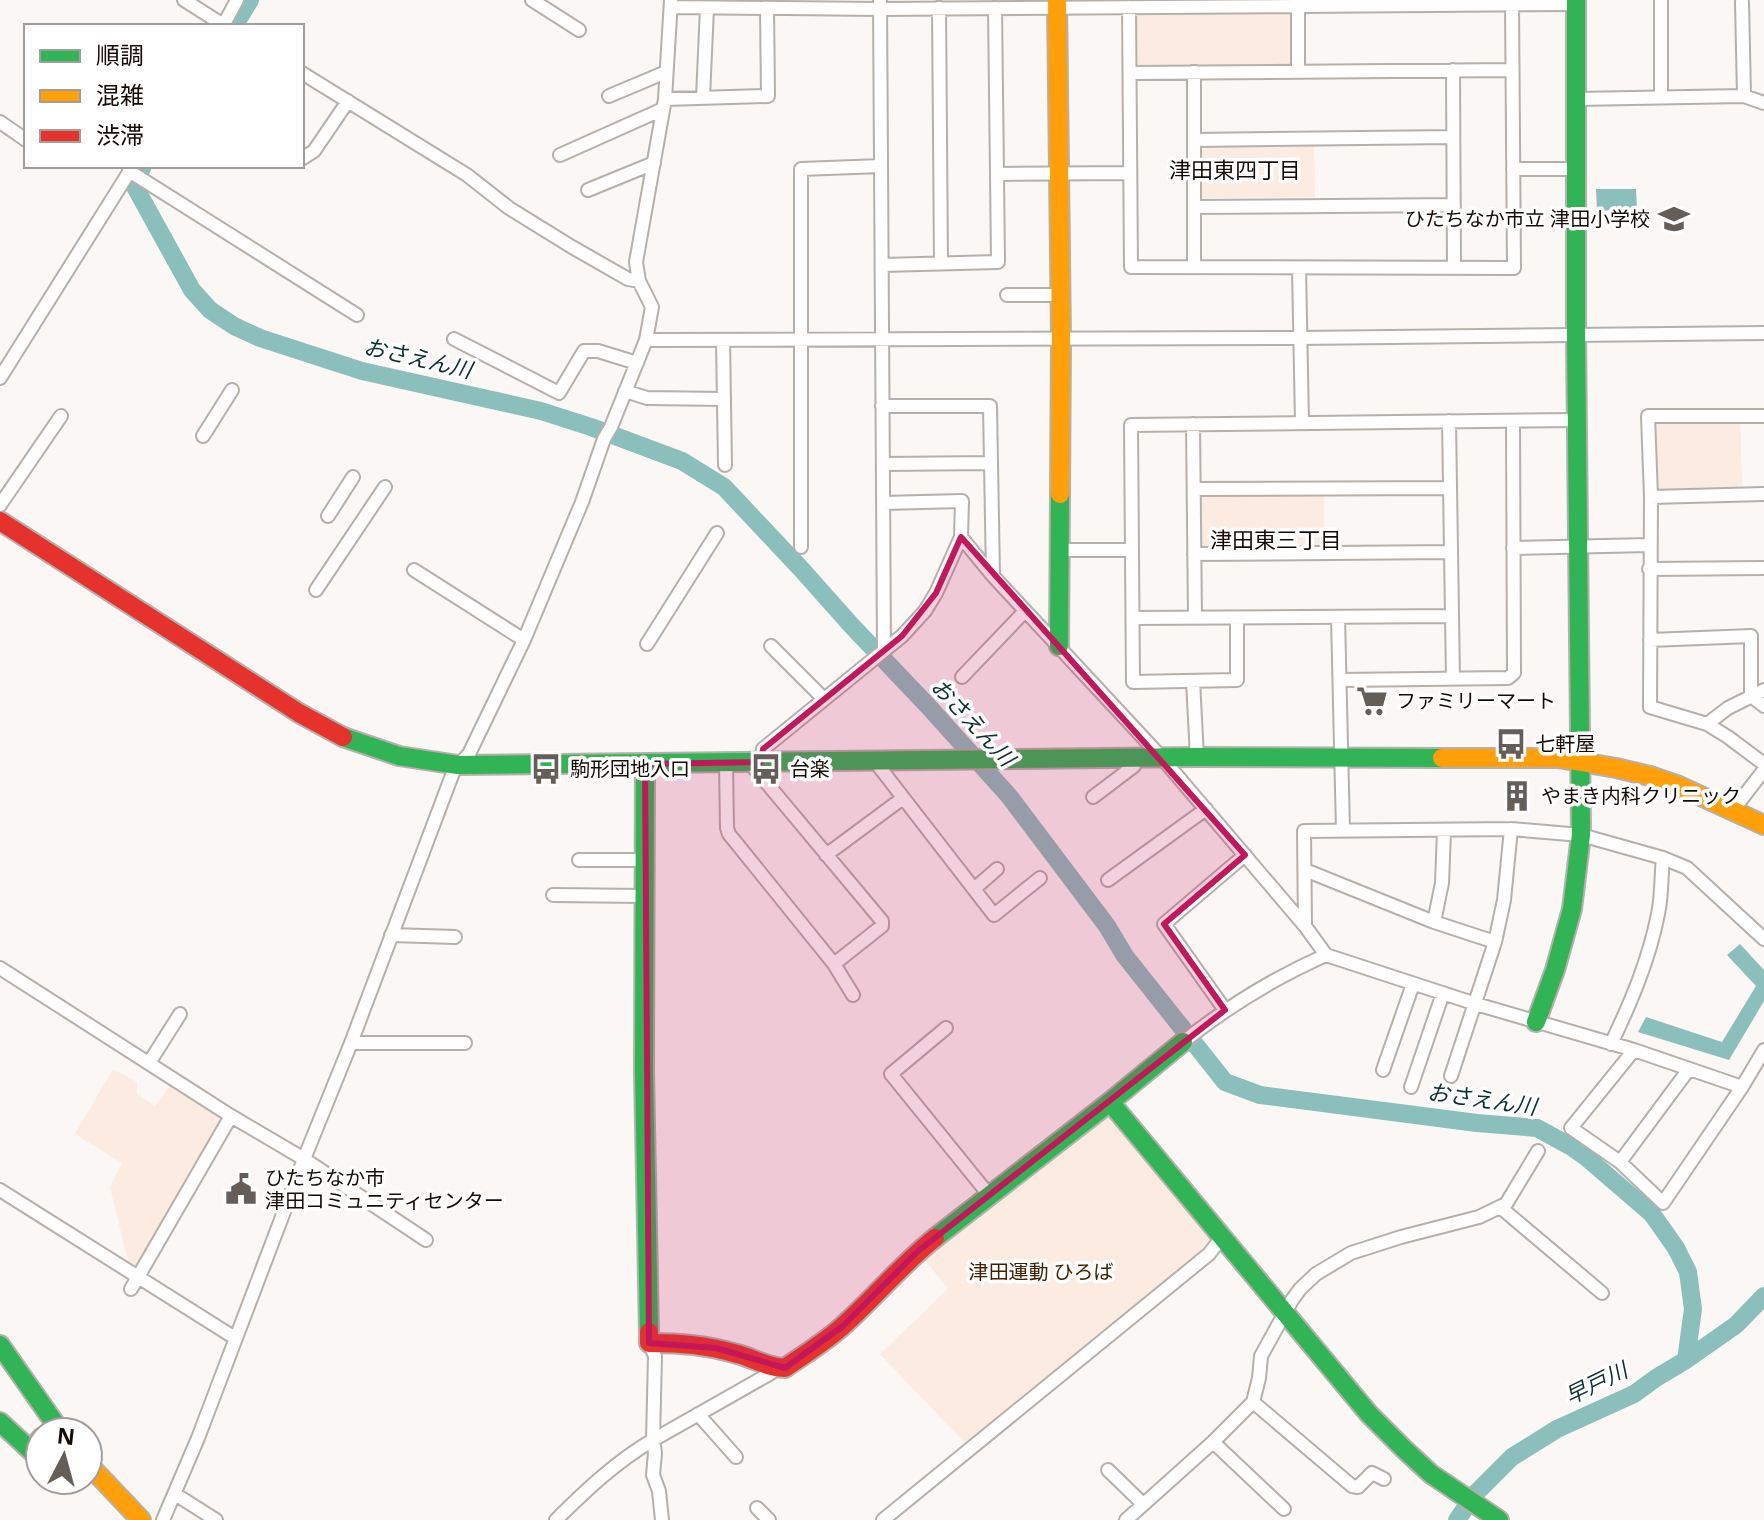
<svg xmlns="http://www.w3.org/2000/svg" width="1764" height="1520" viewBox="0 0 1764 1520" font-family="'Noto Sans','Noto Sans JP',sans-serif">
  <style>
    .green { fill: #fbebe0 }
    .water { fill: #8bbfbc }
    .lines { fill: none; stroke-linecap: round; stroke-linejoin: round }
    .river { stroke: #8bbfbc; stroke-width: 18 }
    .street-casing { stroke: #b6b0ab; stroke-width: 16 }
    .fast-casing { stroke: #b6b0ab; stroke-width: 22 }
    .slow-casing { stroke: #b6b0ab; stroke-width: 22 }
    .jam-casing { stroke: #b6b0ab; stroke-width: 22 }
    .street { stroke: #fefefe; stroke-width: 12 }
    .fast { stroke: #30b455; stroke-width: 18 }
    .slow { stroke: #ff9f0a; stroke-width: 18 }
    .jam { stroke: #e5322d; stroke-width: 18 }
    .marked { fill: #c2185b; fill-opacity: 0.2; stroke: #c2185b; stroke-width: 6; stroke-linejoin: round }
    .labels { text-anchor: middle; stroke-width: 7; stroke-linejoin: round; paint-order: stroke }
    .poi-label { font-size: 20px; fill: #150b04; stroke: #fff; text-anchor: start }
    .park-label { font-size: 20px; fill: #412204; stroke: #fff }
    .neighbourhood-label { font-size: 22px; fill: #150b04; stroke: #fff }
    .water-label { font-size: 22px; font-style: italic; fill: #0c3230; stroke: #fff }
  </style>
  <rect width="100%" height="100%" fill="#faf7f5"/>
  <!-- green -->
  <path class="green" d="M1293 10 1294 65 1132 67 1133 14Z
    M1314 142 1315 197 1197 198 1196 143Z
    M1740 419 1742 487 1655 490 1652 420Z
    M1324 493V546H1201L1202 494Z
    M113 1069 137 1082V1094L155 1106 172 1082 227 1114 139 1268 128 1261 110 1187 122 1163 75 1134Z
    M1107 1112 1215 1239 967 1445 880 1354 948 1289 922 1256Z"/>
  <!-- water -->
  <path class="water" d="M1596 189H1636L1637 209 1597 211Z
    M1740 944 1764 970V1001L1729 1060 1638 1032 1646 1017 1722 1042 1756 986 1727 955Z"/>
  <g class="lines">
    <!-- river -->
    <path class="river" d="M234 26 250 0
      M143 166 134 185 192 290 210 310 234 326 260 338 362 371 541 411 591 427 682 461 724 487 803 571 851 625 928 706 1009 796 1107 926 1125 956 1225 1082 1260 1095 1477 1123 1537 1128 1570 1146 1587 1158 1652 1214 1676 1248 1688 1272 1693 1309 1686 1360
      M1457 1520 1475 1494 1512 1457 1557 1429 1634 1394 1656 1378 1686 1360 1736 1325 1764 1296"/>
    <defs>
      <path id="street" d="M184 0 225 26
        M532 0 579 30
        M880 0 884 649
        M1742 2 1744 96
        M1298 6V72
        M672 7 880 9 1576 4
        M1129 7 1131 267 1514 268 1512 4
        M939 8 941 263
        M995 8 997 174
        M223 26 237 0
        M1453 70 1454 268
        M302 73 467 175 509 208 572 247 628 279 639 281
        M1130 73 1512 70
        M609 96 666 72
        M703 97 707 8
        M1661 97V0
        M665 99 768 96 767 8
        M1576 99 1744 96 1764 103
        M0 122 26 140
        M1194 140 1453 137
        M560 155 663 109
        M303 158 314 151 348 101
        M1513 169H1576
        M129 171 357 315
        M588 190 654 163
        M1194 207 1454 205
        M882 265 998 262 997 174 1130 173
        M1194 267V72
        M1299 268 1302 423
        M1007 295H1060
        M454 339 559 393 584 351H598L637 363
        M646 340 1300 338 1764 333
        M723 340 725 465
        M0 378 133 166
        M625 391 647 398 724 399
        M882 406H990L993 576
        M1764 416H1648L1651 497 1650 707 1707 724 1728 737 1764 764
        M1449 421 1453 679
        M1193 424 1195 618
        M203 436 232 390
        M883 464 991 463
        M1194 489 1450 488
        M1651 497 1764 494
        M0 505 61 416
        M328 516 353 477
        M961 537 993 576 1162 758 1305 926 1326 955 1476 1004 1634 1050 1742 1087
        M801 547V169L881 166
        M1513 548 1649 545
        M1059 550H1132
        M1194 554 1451 552
        M1649 569 1764 568
        M414 570 524 640
        M316 590 385 487
        M1338 617 1343 831
        M1133 618 1452 616
        M1237 618V680L1133 682 1131 425 1577 420
        M1650 640 1751 636V696L1764 706
        M647 644 717 533
        M771 646 824 699
        M962 677 1025 611
        M1340 680 1508 678 1514 673 1513 421
        M1193 681 1197 757
        M1707 724 1728 708 1764 690
        M874 760 994 915 1040 878
        M752 762 755 769 882 921V926L834 964
        M761 762 763 749 902 636 925 611 936 593 961 537 962 501 883 503
        M726 763 727 828 729 834 834 964 853 995
        M1093 797 1134 766 1135 759
        M1734 809 1764 770
        M826 855 903 798
        M579 860H643
        M1305 870 1434 922 1495 942
        M1108 880 1206 809
        M974 889 997 869
        M553 895 644 896
        M1434 922 1442 883 1444 831
        M1305 926 1304 831 1511 829 1581 835 1663 858 1687 868 1764 939
        M391 935 455 937
        M0 968 231 1116 304 1159 426 1240
        M1225 1010 1164 924 1245 855
        M946 1028 891 1074 989 1195
        M1183 1042C1227 1007 1274 978 1326 955
        M351 1043H465
        M1611 1044C1631 1002 1649 960 1658 914 1662 896 1661 876 1663 858
        M1634 1050 1571 1128 1620 1162 1663 1203 1742 1087 1764 1050
        M149 1063 180 1014
        M1383 1070 1413 984
        M1451 1076 1495 942 1504 900 1511 829
        M1411 1087 1443 993
        M1620 1162 1689 1069
        M0 1190 235 1338
        M1500 1207 1602 1293
        M131 1289 231 1116
        M1253 1402 1352 1486 1358 1487 1372 1473 1384 1479
        M698 1414 736 1457
        M1213 1442 1284 1509
        M28 1448 40 1435
        M1108 1470 1143 1504
        M175 1494 216 1520
        M757 1508 769 1520
        M163 1520 198 1438 304 1159 351 1043 454 770 469 754 524 640 582 502 604 439 611 427 646 340 652 307 639 281 636 262 665 99 671 0
        M556 1520C586 1490 617 1461 653 1440L655 1356 649 1343
        M662 1520 659 1491 653 1475 655 1453 653 1440 771 1373 775 1368
        M883 1520 1209 1254 1222 1237
        M1126 1520 1213 1442 1253 1402 1259 1378 1261 1356 1292 1300 1300 1289 1316 1274 1351 1253 1401 1237 1479 1217 1506 1204 1538 1151"/>
      <path id="fast" d="M1059 646 1060 494
        M343 737 399 756 458 765 1197 757 1442 758
        M645 764 644 1072 649 1332
        M1536 1022 1555 970 1572 909 1581 835 1576 335V0
        M1110 1102 1369 1414 1404 1449 1431 1474 1499 1520
        M935 1238 1110 1102 1183 1042
        M0 1345 61 1432
        M0 1422 40 1459"/>
      <path id="slow" d="M1057 0 1061 339 1060 494
        M1442 758H1558L1616 768 1650 776 1679 786 1764 825
        M88 1464 141 1520"/>
      <path id="jam" d="M0 521 299 713 343 737
        M649 1332V1343C681 1343 706 1345 737 1354 753 1358 768 1368 785 1368 805 1354 827 1341 845 1324 876 1296 902 1264 935 1238"/>
    </defs>
    <!-- street casing -->
    <use href="#street" class="street-casing"/>
    <!-- fast casing -->
    <use href="#fast" class="fast-casing"/>
    <!-- slow casing -->
    <use href="#slow" class="slow-casing"/>
    <!-- jam casing -->
    <use href="#jam" class="jam-casing"/>
    <!-- street -->
    <use href="#street" class="street"/>
    <!-- fast -->
    <use href="#fast" class="fast"/>
    <!-- slow -->
    <use href="#slow" class="slow"/>
    <!-- jam -->
    <use href="#jam" class="jam"/>
  </g>
  <!-- marked area -->
  <path class="marked" d="M961 537 1245 855 1164 924 1225 1010 917 1252 843 1326 785 1368 716 1348 649 1343 645 764 761 762 763 749 902 636 936 593Z"/>
  <!-- icons -->
  <defs>
    <symbol id="school-bare" viewBox="-9 -9 18 18"><path d="M0-5L7-2L0 1L-7-2ZM-4 1L0 2.5L4 1V4Q0 6-4 4Z" fill="#655e58" stroke="#fff" stroke-width="2.5" paint-order="stroke"/></symbol>
    <symbol id="supermarket-bare" viewBox="-9 -9 18 18"><path d="M-6-5.5h2.5l.6 2H6L4.5 2H-2.5L-4.4-4H-6ZM-1.5 3.2a1.3 1.3 0 1 0 .1 0ZM3 3.2a1.3 1.3 0 1 0 .1 0Z" fill="#655e58" stroke="#fff" stroke-width="2.5" paint-order="stroke"/></symbol>
    <symbol id="bus-bare" viewBox="-9 -9 18 18"><path d="M-5-6H5V4H4V6H2V4H-2V6H-4V4H-5ZM-3.5-4V0h7V-4ZM-3.5 1.2v1.5H-2V1.2ZM2 1.2v1.5H3.5V1.2Z" fill="#655e58" stroke="#fff" stroke-width="2.5" paint-order="stroke"/></symbol>
    <symbol id="building-bare" viewBox="-9 -9 18 18"><path d="M-4-6H4V6H1V3H-1V6H-4ZM-2.5-4.3h1.7v1.8h-1.7ZM.8-4.3h1.7v1.8H.8ZM-2.5-1h1.7V.8h-1.7ZM.8-1h1.7V.8H.8Z" fill="#655e58" stroke="#fff" stroke-width="2.5" paint-order="stroke"/></symbol>
    <symbol id="civic-bare" viewBox="-9 -9 18 18"><path d="M-.6-6.5H3V-4.5H.6V-3L4-1V1h2V6H-6V1h2V-1L-.6-3ZM-1.2 2.5V6h2.4V2.5Z" fill="#655e58" stroke="#fff" stroke-width="2.5" paint-order="stroke"/></symbol>
  </defs>
  <g fill-rule="evenodd">
    <use href="#school-bare" x="1652" y="197" width="44" height="44"/>
    <use href="#supermarket-bare" x="1350" y="679" width="44" height="44"/>
    <use href="#bus-bare" x="1489" y="722" width="44" height="44"/>
    <use href="#bus-bare" x="524" y="747" width="44" height="44"/>
    <use href="#bus-bare" x="744" y="747" width="44" height="44"/>
    <use href="#building-bare" x="1495" y="774" width="44" height="44"/>
    <use href="#civic-bare" x="219" y="1167" width="44" height="44"/>
  </g>
  <g class="labels">
    <!-- poi labels -->
    <g class="poi-label">
      <text x="1650" y="226" text-anchor="end">ひたちなか市立 津田小学校</text>
      <text x="1396" y="708">ファミリーマート</text>
      <text x="1535" y="751">七軒屋</text>
      <text x="570" y="776">駒形団地入口</text>
      <text x="790" y="776">台楽</text>
      <text x="1541" y="803">やまき内科クリニック</text>
      <text x="265" y="1185">ひたちなか市<tspan x="265" dy="23">津田コミュニティセンター</tspan></text>
    </g>
    <!-- park labels -->
    <g class="park-label">
      <text x="1041" y="1279">津田運動 ひろば</text>
    </g>
    <!-- neighbourhood labels -->
    <g class="neighbourhood-label">
      <text x="1235" y="178">津田東四丁目</text>
      <text x="1276" y="548">津田東三丁目</text>
    </g>
    <!-- water labels -->
    <g class="water-label">
      <text transform="translate(418 358) rotate(13)" y="8">おさえん川</text>
      <text transform="translate(973 722) rotate(47)" y="8">おさえん川</text>
      <text transform="translate(1482 1099) rotate(8)" y="8">おさえん川</text>
      <text transform="translate(1596 1383) rotate(-26)" y="8">早戸川</text>
    </g>
  </g>
  <!-- legend -->
  <rect x="24" y="24" width="280" height="144" fill="#ffffff" stroke="#a19d9b" stroke-width="2"/>
  <rect x="40" y="50" width="40" height="12" fill="#30b455" stroke="#a19d9b" stroke-width="2"/>
  <text x="96" y="64" font-size="24" fill="#150b04">順調</text>
  <rect x="40" y="90" width="40" height="12" fill="#ff9f0a" stroke="#a19d9b" stroke-width="2"/>
  <text x="96" y="104" font-size="24" fill="#150b04">混雑</text>
  <rect x="40" y="130" width="40" height="12" fill="#e5322d" stroke="#a19d9b" stroke-width="2"/>
  <text x="96" y="144" font-size="24" fill="#150b04">渋滞</text>
  <!-- north arrow -->
  <g transform="translate(64 1456) rotate(6)"><circle r="38" fill="#ffffff" stroke="#a19d9b" stroke-width="2"/>
  <path d="M0-6L14 30L0 20L-14 30Z" fill="#655e58"/>
  <text y="-12" font-size="22" font-weight="bold" text-anchor="middle" fill="#150b04">N</text>
  </g>
</svg>
